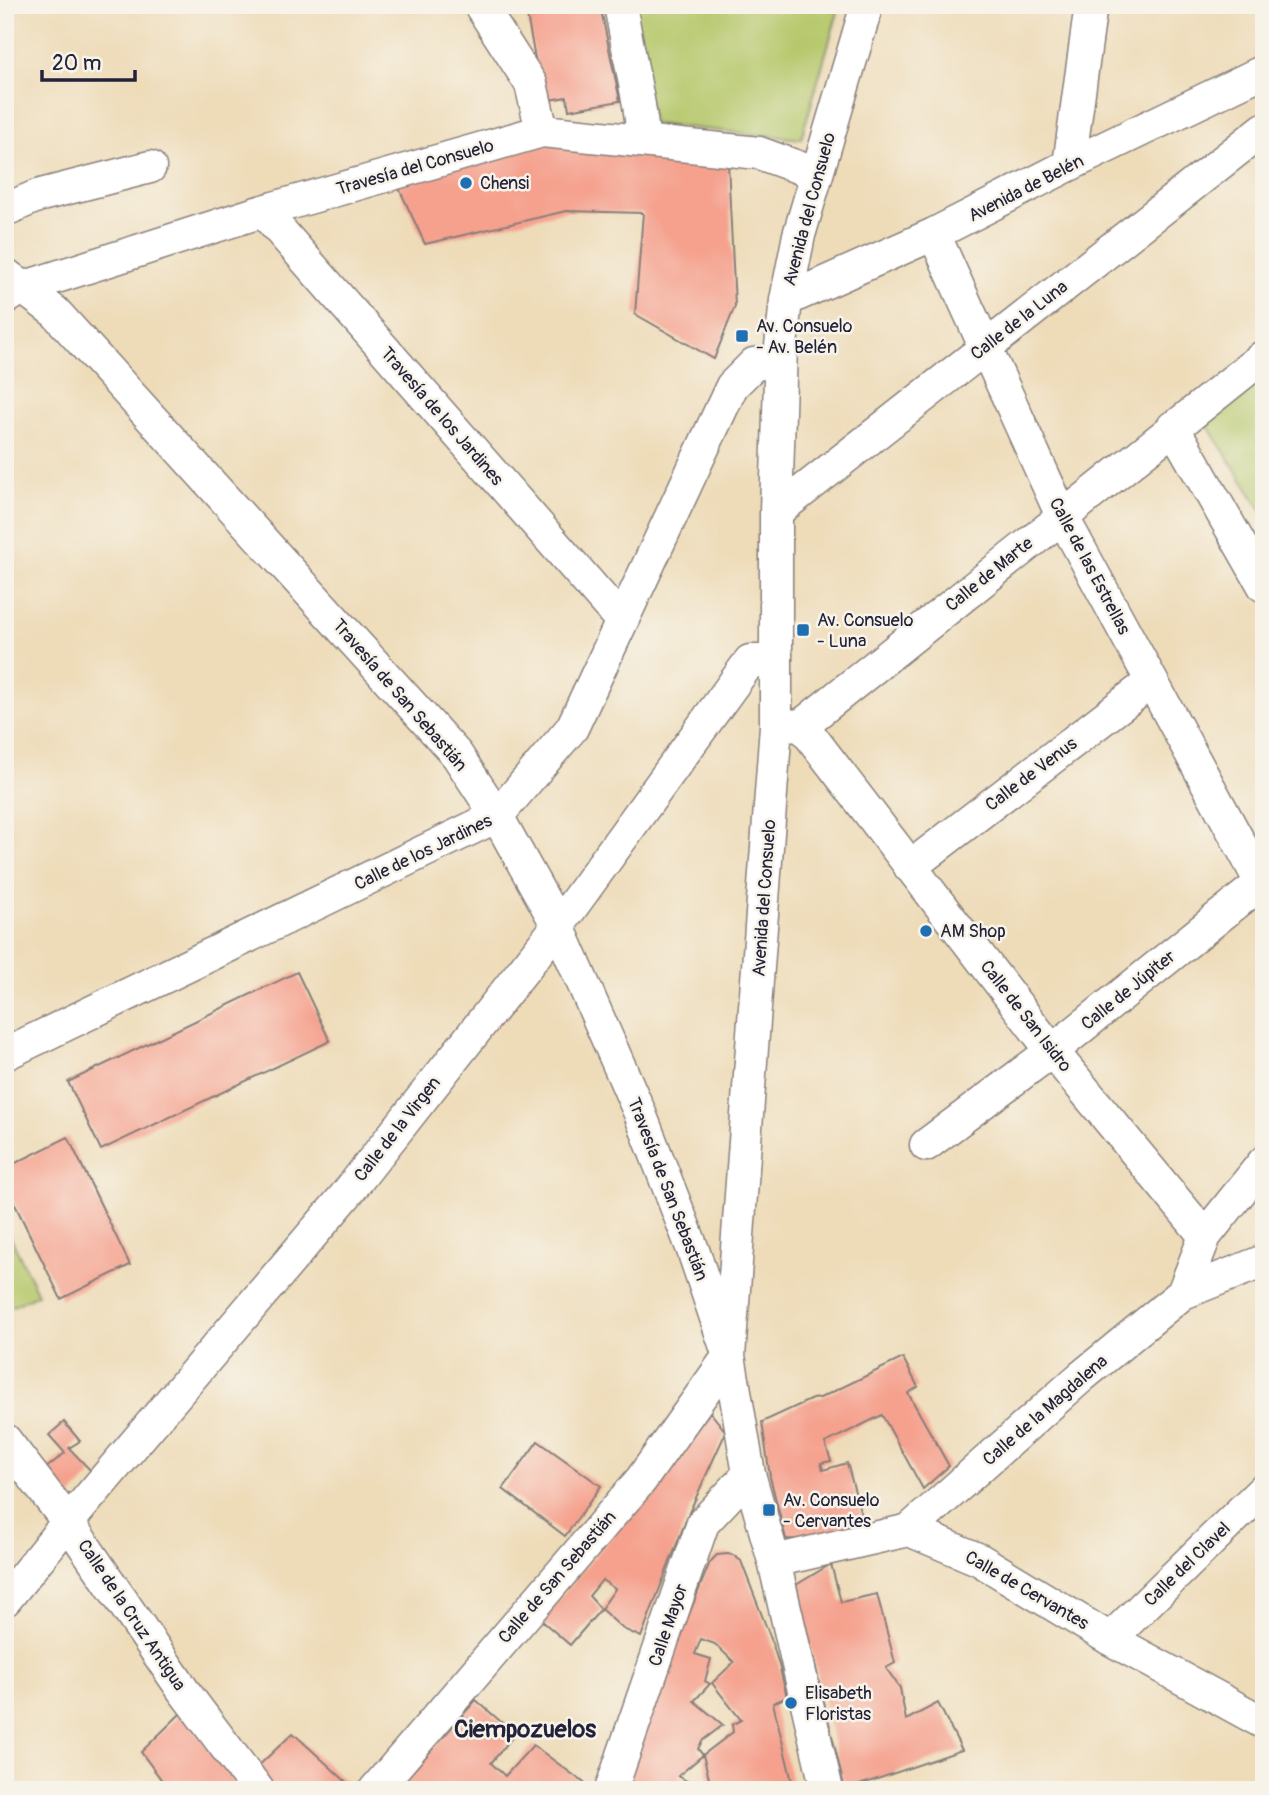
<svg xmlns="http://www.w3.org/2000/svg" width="1269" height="1795" viewBox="0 0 1269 1795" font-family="Pangolin,sans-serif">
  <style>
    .green { fill: #b5c76b; stroke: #6c7453; stroke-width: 2 }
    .building { fill: #f5a18e }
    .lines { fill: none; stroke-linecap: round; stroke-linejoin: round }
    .street-casing { stroke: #887f7a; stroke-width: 35 }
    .street { stroke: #fff; stroke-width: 32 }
    .poi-dot { fill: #1f6fb2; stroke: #f7f3e8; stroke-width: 2.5 }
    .labels { text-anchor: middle; stroke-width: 5; stroke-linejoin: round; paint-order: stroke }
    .street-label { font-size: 18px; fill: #22223b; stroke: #f7f3e8 }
    .poi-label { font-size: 18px; fill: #22223b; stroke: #f7f3e8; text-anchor: start }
    .district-label { font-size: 24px; font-weight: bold; fill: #22223b; stroke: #f7f3e8 }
  </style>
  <rect width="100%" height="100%" fill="#f7f3e8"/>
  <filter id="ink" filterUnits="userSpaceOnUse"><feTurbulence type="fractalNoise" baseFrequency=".0143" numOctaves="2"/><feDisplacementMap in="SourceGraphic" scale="14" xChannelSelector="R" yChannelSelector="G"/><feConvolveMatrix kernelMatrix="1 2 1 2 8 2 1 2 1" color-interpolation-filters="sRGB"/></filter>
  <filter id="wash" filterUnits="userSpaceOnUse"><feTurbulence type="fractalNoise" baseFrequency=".00686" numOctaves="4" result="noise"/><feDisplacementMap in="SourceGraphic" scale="28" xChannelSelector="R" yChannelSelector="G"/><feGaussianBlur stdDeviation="1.57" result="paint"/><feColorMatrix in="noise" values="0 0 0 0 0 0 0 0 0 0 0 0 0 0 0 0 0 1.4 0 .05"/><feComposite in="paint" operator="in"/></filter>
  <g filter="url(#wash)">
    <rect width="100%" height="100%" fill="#eedcb9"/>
    <!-- green -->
    <path class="green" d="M630 5H840L801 139 653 124Z
      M1256 380 1264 385V514L1205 422Z
      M5 1226 38 1294 5 1310Z"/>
    <g id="blocks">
      <!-- building -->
      <path class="building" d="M525 5H600L620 101 569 110 567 97 543 101Z
        M543 140 728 163 735 306 714 359 635 314 643 213 566 211 425 244 396 182Z
        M297 972 330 1041 101 1150 68 1082Z
        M68 1137 130 1265 61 1299 5 1184V1168Z
        M903 1358 918 1387 908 1393 949 1466 923 1489 882 1415 825 1443 831 1461 821 1463 823 1470 847 1463 864 1525 810 1540 786 1539 770 1477 762 1422 812 1399 820 1398Z
        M710 1412 726 1432 688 1515 641 1637 623 1629 601 1609 615 1589 602 1580 589 1596 601 1609 570 1645 541 1620 647 1494Z
        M64 1422 80 1441 69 1448 93 1473 71 1497 45 1469 65 1453 49 1435Z
        M538 1441 601 1486 565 1536 503 1489Z
        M727 1554 733 1555 741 1561 771 1639 779 1665 787 1697 773 1703 794 1790H712L703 1755 733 1732 732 1725 741 1720 712 1683 734 1662 715 1644 701 1639 695 1654 711 1659 705 1681 710 1684 694 1701 723 1725 702 1741 698 1749 703 1755 678 1776 703 1790H619L710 1562 717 1555Z
        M831 1564 841 1602 877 1594 895 1663 886 1668 900 1688 906 1720 938 1703 962 1750 845 1790 796 1585Z
        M476 1700 515 1734 491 1763 505 1776 533 1745 591 1788 590 1790H475L471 1786 467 1790H396Z
        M181 1713 241 1790H169L141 1752Z
        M293 1733 353 1788 351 1790H271L254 1770Z"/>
    </g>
  </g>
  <g filter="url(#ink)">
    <use href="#blocks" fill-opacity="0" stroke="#887f7a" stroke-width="2"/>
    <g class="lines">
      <defs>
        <path id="street" d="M480 5 531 84 542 131
          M620 5 639 105 644 141
          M1069 165 1091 5
          M5 210 37 196 150 167
          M263 211 621 620
          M934 234 1062 516 1264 888
          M5 274 55 312 457 755 497 816 558 926 639 1111 693 1250 729 1356 641 1480 375 1790
          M9 296 22 288 263 211 542 131 759 153 817 174
          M786 300 934 234 1069 165 1264 71
          M1173 427 1264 586
          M776 512 1264 129
          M802 725 1052 1051 1205 1236
          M782 726 802 725 1264 356
          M910 867 1151 682
          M5 1054 497 816 572 728 732 386 754 364 780 361
          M926 1145 1052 1051 1261 883
          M1183 1293 1205 1236 1264 1162
          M5 1440 68 1522 183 1690 258 1790
          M909 1530 1081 1377 1183 1293 1264 1261
          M774 1561 909 1530 980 1560 1110 1639 1264 1723
          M5 1600 68 1522 345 1196 558 926 750 661H776
          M1110 1639 1264 1489
          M611 1790 703 1523 749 1474
          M827 1790 774 1561 749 1474 729 1356 776 726V512L781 346 786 300 799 235 867 5"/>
      </defs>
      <!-- street casing -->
      <use href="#street" class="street-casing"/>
      <!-- street -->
      <use href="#street" class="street"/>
    </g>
  </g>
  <!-- markers -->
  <g class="poi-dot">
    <circle cx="466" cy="183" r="7"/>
    <rect x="735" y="329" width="14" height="14" rx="3.5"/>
    <rect x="796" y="623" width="14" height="14" rx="3.5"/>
    <circle cx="926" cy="931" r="7"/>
    <rect x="762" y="1503" width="14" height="14" rx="3.5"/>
    <circle cx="791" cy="1703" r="7"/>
  </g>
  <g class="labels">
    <!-- street labels -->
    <g class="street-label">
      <text transform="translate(415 167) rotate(-16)" y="6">Travesía del Consuelo</text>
      <text transform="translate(1026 188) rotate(-27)" y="6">Avenida de Belén</text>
      <text transform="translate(809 209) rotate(-75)" y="6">Avenida del Consuelo</text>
      <text transform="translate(1019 320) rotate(-38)" y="6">Calle de la Luna</text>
      <text transform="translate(442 416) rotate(49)" y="6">Travesía de los Jardines</text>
      <text transform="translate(1090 566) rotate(62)" y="6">Calle de las Estrellas</text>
      <text transform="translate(989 574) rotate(-39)" y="6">Calle de Marte</text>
      <text transform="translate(400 695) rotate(49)" y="6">Travesía de San Sebastián</text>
      <text transform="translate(1031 774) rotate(-37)" y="6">Calle de Venus</text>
      <text transform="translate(423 852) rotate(-26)" y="6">Calle de los Jardines</text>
      <text transform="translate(764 898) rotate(-86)" y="6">Avenida del Consuelo</text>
      <text transform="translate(1128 990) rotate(-39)" y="6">Calle de Júpiter</text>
      <text transform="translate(1026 1016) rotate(52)" y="6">Calle de San Isidro</text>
      <text transform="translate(397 1129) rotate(-52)" y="6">Calle de la Virgen</text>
      <text transform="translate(668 1189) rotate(69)" y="6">Travesía de San Sebastián</text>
      <text transform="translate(1045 1410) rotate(-41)" y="6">Calle de la Magdalena</text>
      <text transform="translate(1187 1564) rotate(-44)" y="6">Calle del Clavel</text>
      <text transform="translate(557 1577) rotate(-49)" y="6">Calle de San Sebastián</text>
      <text transform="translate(1027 1590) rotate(30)" y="6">Calle de Cervantes</text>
      <text transform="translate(132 1615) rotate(56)" y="6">Calle de la Cruz Antigua</text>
      <text transform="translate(668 1625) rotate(-71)" y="6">Calle Mayor</text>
    </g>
    <!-- poi labels -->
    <g class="poi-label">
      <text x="480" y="189">Chensi</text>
      <text x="756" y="332">Av. Consuelo<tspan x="756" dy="21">- Av. Belén</tspan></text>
      <text x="817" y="626">Av. Consuelo<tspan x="817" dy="21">- Luna</tspan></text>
      <text x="940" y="937">AM Shop</text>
      <text x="783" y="1506">Av. Consuelo<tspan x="783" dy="21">- Cervantes</tspan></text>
      <text x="805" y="1699">Elisabeth<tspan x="805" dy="21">Floristas</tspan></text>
    </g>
    <!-- district labels -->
    <g class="district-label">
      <text x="525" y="1737">Ciempozuelos</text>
    </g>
  </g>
  <!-- margin -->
  <rect width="1269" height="1795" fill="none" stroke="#f7f3e8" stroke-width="28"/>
  <!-- scale -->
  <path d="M42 70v10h93v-10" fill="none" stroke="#22223b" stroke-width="3.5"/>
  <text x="52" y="70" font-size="21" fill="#22223b" stroke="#f7f3e8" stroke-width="5" paint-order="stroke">20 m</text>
</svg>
